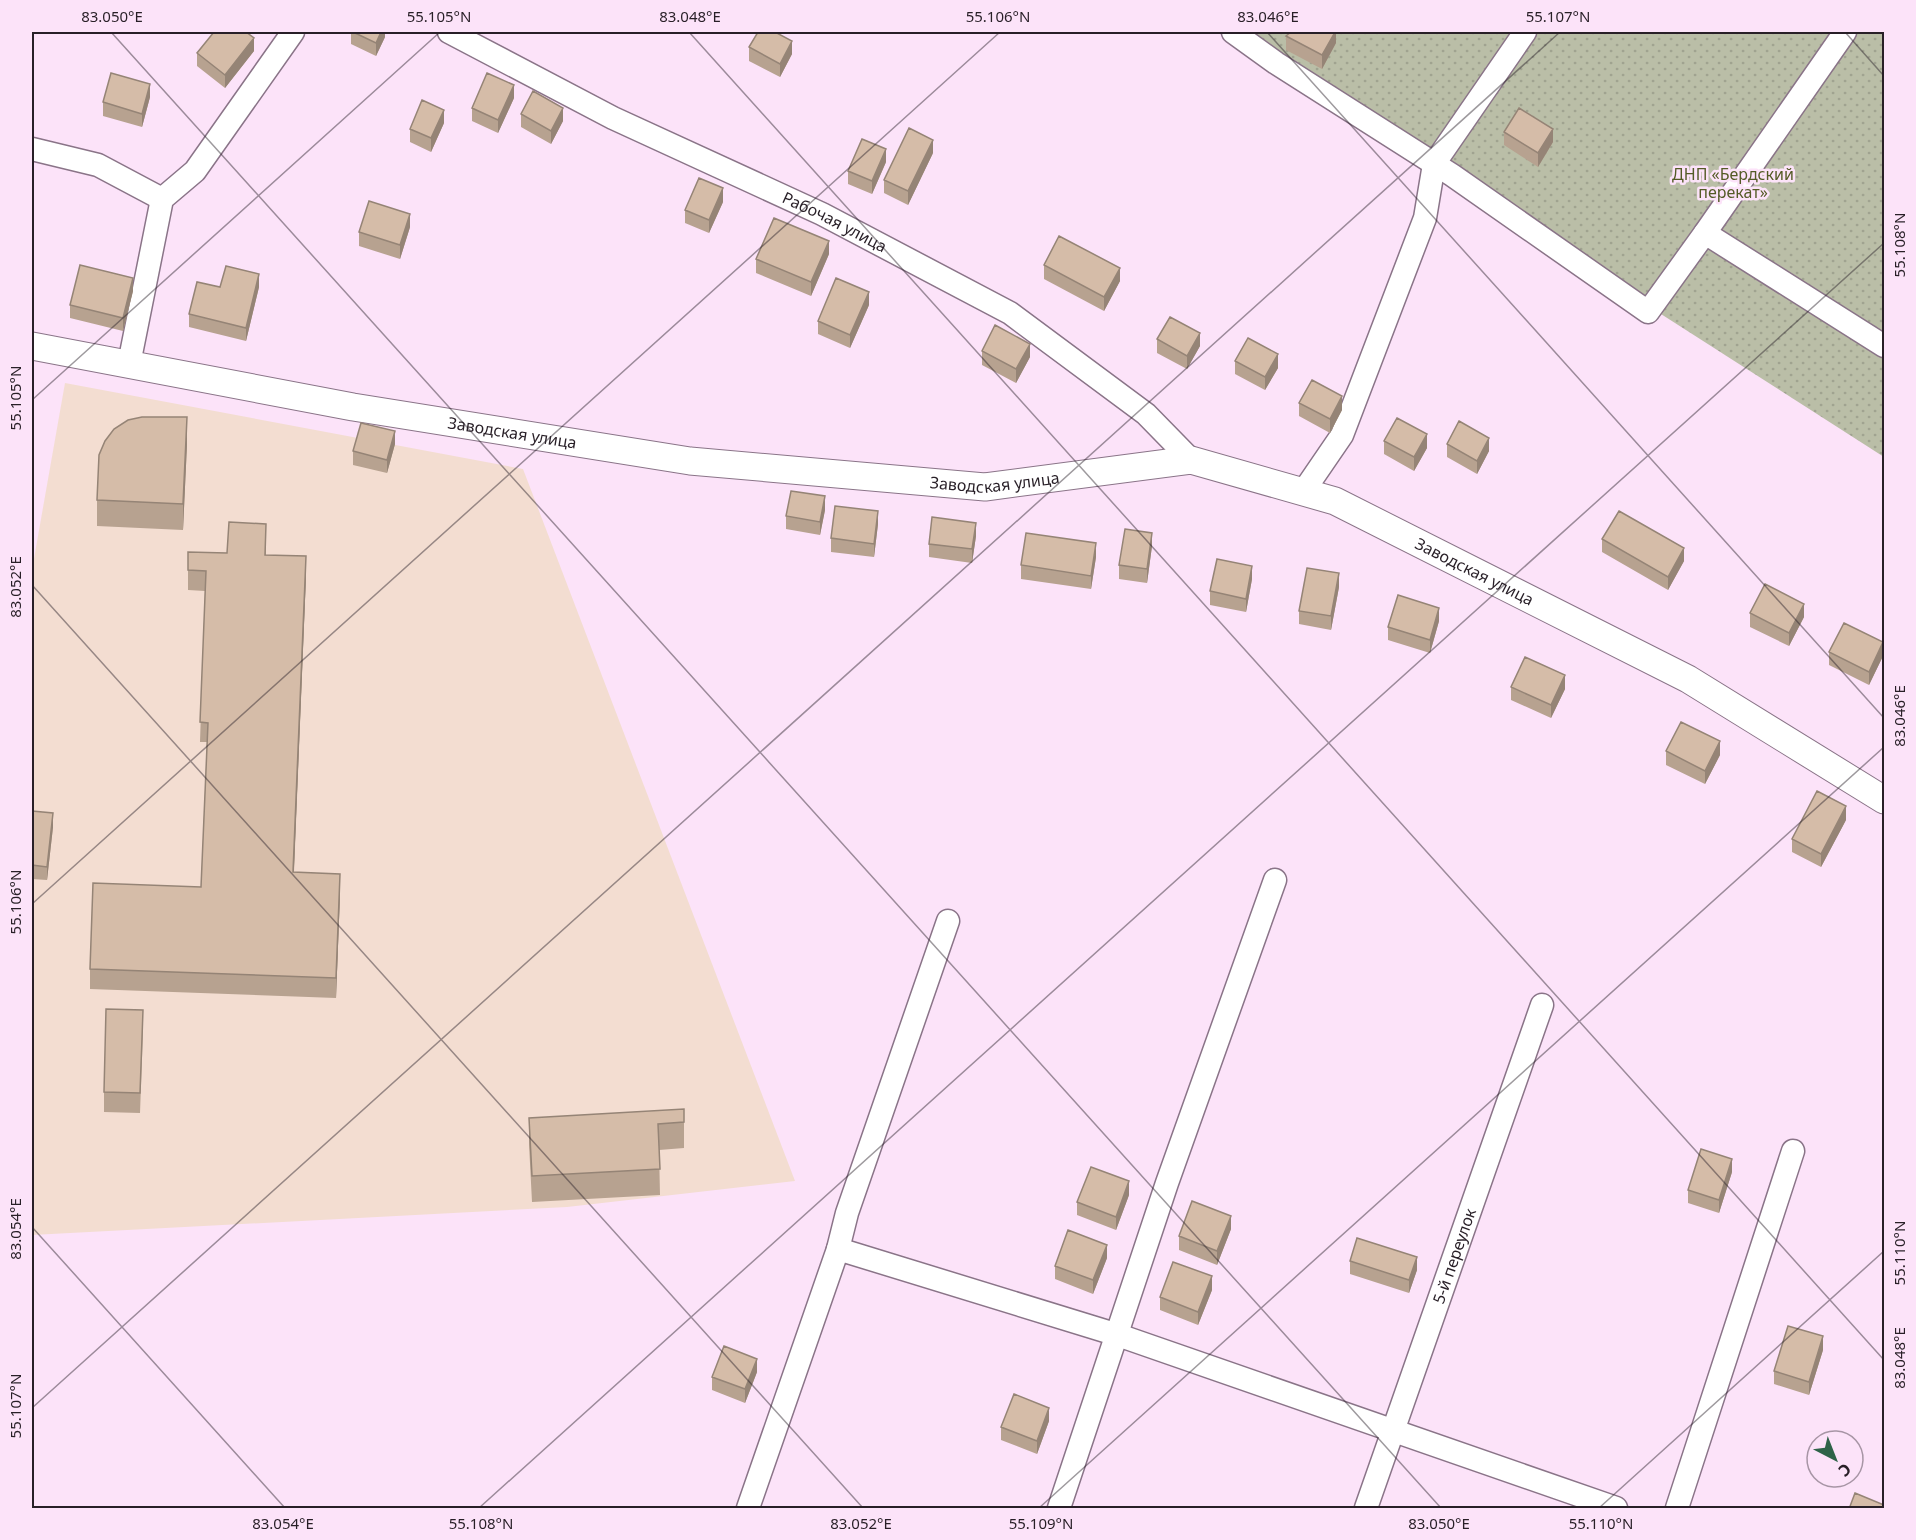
<svg xmlns="http://www.w3.org/2000/svg" width="1916" height="1540" viewBox="0 0 1916 1540" font-family="'Noto Sans',sans-serif">
  <style>
    .industrial { fill: #f3ddd1 }
    .grass { fill: url(#grass-dots) }
    .lines { fill: none; stroke-linecap: round; stroke-linejoin: round }
    .minor-casing { stroke: #8a7488; stroke-width: 25 }
    .tertiary-casing { stroke: #8a7488; stroke-width: 29 }
    .minor { stroke: #fff; stroke-width: 22 }
    .tertiary { stroke: #fff; stroke-width: 27 }
    .wall { fill: #b7a290 }
    .shaded-wall { fill: #958476 }
    .building { fill: #d5bca8; stroke: #958476; stroke-width: 1.5 }
    .ticks { fill: none; stroke: #281f27; stroke-width: 1.5; stroke-opacity: 0.45 }
    .labels { text-anchor: middle; stroke-width: 5; stroke-linejoin: round; paint-order: stroke }
    .park-label { font-size: 16px; fill: #545b26; stroke: #fce3f9 }
    .street-label { font-size: 16px; fill: #281f27; stroke: #fce3f9 }
    .neatline { fill: none; stroke: #281f27; stroke-width: 2 }
    .ticks-label { font-size: 15px; text-anchor: middle; fill: #281f27 }
  </style>
  <defs>
    <pattern id="grass-dots" width="8" height="8" patternUnits="userSpaceOnUse" patternTransform="scale(1.5)"><rect width="8" height="8" fill="#babea7"/><path d="M2 2h.1M6 6h.1" fill="none" stroke="#a0a390" stroke-width="1.8" stroke-linecap="round"/></pattern>
  </defs>
  <rect width="100%" height="100%" fill="#fce3f9"/>
  <!-- industrial -->
  <path class="industrial" d="M65 383 523 469 795 1181 567 1207 32 1235V570Z"/>
  <!-- grass -->
  <path class="grass" d="M1221 32H1884V457Z"/>
  <g class="lines">
    <defs>
      <g id="minor">
        <path id="s1" d="M449 32 613 118 822 214 1010 313 1146 414 1191 460"/>
        <path d="M1233 32 1276 63 1452 175 1648 312 1705 233 1884 346"/>
        <path d="M32 149 98 165 162 199"/>
        <path d="M1705 233 1845 32"/>
        <path d="M129 364 162 199 195 171 293 32"/>
        <path d="M1303 492 1342 435 1425 218 1434 164 1525 32"/>
        <path d="M838 1249 847 1213 948 921"/>
        <path d="M748 1508 838 1249 1118 1335 1616 1508"/>
        <path d="M1059 1508 1167 1183 1275 880"/>
        <path id="s2" d="M1366 1508 1542 1005"/>
        <path d="M1677 1508 1793 1151"/>
      </g>
      <g id="tertiary">
        <path id="s3" d="M32 346 353 407 690 461 985 487 1191 460 1335 501 1688 679 1884 800"/>
      </g>
    </defs>
    <!-- minor casing -->
    <use href="#minor" class="minor-casing"/>
    <!-- tertiary casing -->
    <use href="#tertiary" class="tertiary-casing"/>
    <!-- minor -->
    <use href="#minor" class="minor"/>
    <!-- tertiary -->
    <use href="#tertiary" class="tertiary"/>
  </g>
  <!-- wall -->
  <path class="wall" d="M351 32H385V37L376 56 351 44Z
    M1336 32V43L1322 69 1286 50V36Z
    M749 47 792 54 780 77 749 61Z
    M254 51 225 88 197 66V53Z
    M150 97 142 127 103 116V102Z
    M514 98 498 133 472 121V108Z
    M521 114 563 121 551 144 521 127Z
    M444 123 431 152 410 142V129Z
    M1504 132 1553 142 1538 167 1504 145Z
    M933 153 908 205 884 193V180Z
    M886 162 872 194 848 184V171Z
    M723 202 709 233 685 223V210Z
    M410 227 400 259 359 246V232Z
    M829 254 811 296 756 273V259Z
    M1044 265 1120 281 1104 311 1044 279Z
    M220 287H259L246 341 189 327V314Z
    M133 291 123 331 70 318V305Z
    M869 305 850 348 818 334V321Z
    M1157 339 1200 346 1187 369 1157 353Z
    M982 351 1030 357 1016 383 982 365Z
    M1235 361 1278 368 1265 390 1235 374Z
    M1299 403 1342 410 1330 433 1299 416Z
    M1384 441 1427 448 1414 471 1384 454Z
    M187 444 183 530 97 526V500Z
    M395 444 387 473 353 465V451Z
    M1447 444 1489 451 1477 474 1447 457Z
    M825 510 820 535 786 529V516Z
    M878 524 874 557 831 552V538Z
    M976 536 972 563 929 557V544Z
    M1602 539 1684 561 1668 590 1602 552Z
    M266 543V555L306 576 294 872 340 894 336 998 90 989V969L201 887 207 742H200L205 591 188 590V570L227 553Z
    M1152 546 1147 583 1119 579V565Z
    M1096 557 1091 589 1021 579V565Z
    M1252 579 1246 612 1210 605V591Z
    M1339 587 1331 630 1299 624V611Z
    M1750 613 1804 617 1789 646 1750 627Z
    M1439 621 1430 653 1388 640V627Z
    M1829 652 1883 656 1869 685 1829 665Z
    M1511 687 1565 689 1551 718 1511 700Z
    M1666 751 1720 755 1705 784 1666 765Z
    M32 815 53 827 47 880 32 879Z
    M1846 820 1821 867 1792 852V839Z
    M143 1030 140 1113 104 1112V1092Z
    M529 1118 684 1122V1148L659 1150 660 1195 532 1202 529 1144Z
    M1732 1172 1719 1213 1688 1203V1190Z
    M1129 1195 1116 1230 1077 1215V1202Z
    M1231 1229 1217 1265 1179 1250V1236Z
    M1107 1258 1093 1294 1055 1279V1266Z
    M1350 1261 1417 1270 1409 1293 1350 1274Z
    M1212 1290 1198 1325 1160 1310V1297Z
    M1823 1350 1809 1395 1774 1384V1371Z
    M757 1372 745 1403 712 1390V1377Z
    M1049 1421 1037 1454 1001 1440V1427Z"/>
  <!-- shaded-wall -->
  <path class="shaded-wall" d="M381 32H385V37L376 56V43Z
    M1335 32H1336V43L1322 69V55Z
    M254 38V51L225 88V75Z
    M792 41V54L780 77V64Z
    M150 84V97L142 127V114Z
    M514 85V98L498 133V120Z
    M563 108V121L551 144V131Z
    M444 110V123L431 152V138Z
    M1553 129V142L1538 167V153Z
    M933 140V153L908 205V191Z
    M886 149V162L872 194V181Z
    M723 188V202L709 233V220Z
    M410 214V227L400 259V245Z
    M829 241V254L811 296V282Z
    M1120 268V281L1104 311V297Z
    M259 274V287L246 341V328Z
    M133 278V291L123 331V318Z
    M869 292V305L850 348V335Z
    M1200 333V346L1187 369V356Z
    M1030 344V357L1016 383V369Z
    M1278 354V368L1265 390V377Z
    M1342 396V410L1330 433V419Z
    M187 417V444L183 530V504Z
    M395 431V444L387 473V460Z
    M1427 434V448L1414 471V457Z
    M1489 438V451L1477 474V461Z
    M825 496V510L820 535V522Z
    M878 511V524L874 557V544Z
    M976 523V536L972 563V549Z
    M1152 533V546L1147 583V569Z
    M1096 543V557L1091 589V576Z
    M1684 548V561L1668 590V577Z
    M306 556V576L293 892V872Z
    M1252 566V579L1246 612V599Z
    M1339 573V587L1331 630V616Z
    M1804 604V617L1789 646V633Z
    M1439 608V621L1430 653V640Z
    M1883 642V656L1869 685V672Z
    M1565 675V689L1551 718V705Z
    M1720 741V755L1705 784V771Z
    M1846 806V820L1821 867V854Z
    M53 813V827L47 880V867Z
    M340 874V894L336 998V978Z
    M1732 1159V1172L1719 1213V1200Z
    M1129 1181V1195L1116 1230V1217Z
    M1231 1216V1229L1217 1265V1251Z
    M1107 1245V1258L1093 1294V1280Z
    M1417 1257V1270L1409 1293V1280Z
    M1212 1276V1290L1198 1325V1312Z
    M1823 1336V1350L1809 1395V1382Z
    M757 1359V1372L745 1403V1389Z
    M1049 1408V1421L1037 1454V1441Z"/>
  <!-- building -->
  <path class="building" d="M214 32H246L254 38 225 75 197 53Z
    M353 32H381L376 43Z
    M758 32H775L792 41 780 64 749 47Z
    M1291 32H1335L1322 55 1286 36Z
    M111 73 150 84 142 114 103 102Z
    M487 73 514 85 498 120 472 108Z
    M533 91 563 108 551 131 521 114Z
    M422 100 444 110 431 138 410 129Z
    M1519 108 1553 129 1538 153 1504 132Z
    M909 128 933 140 908 191 884 180Z
    M862 139 886 149 872 181 848 171Z
    M699 178 723 188 709 220 685 210Z
    M369 201 410 214 400 245 359 232Z
    M774 218 829 241 811 282 756 259Z
    M1059 236 1120 268 1104 297 1044 265Z
    M80 265 133 278 123 318 70 305Z
    M226 266 259 274 246 328 189 314 197 282 220 287Z
    M836 278 869 292 850 335 818 321Z
    M1170 317 1200 333 1187 356 1157 339Z
    M995 325 1030 344 1016 369 982 351Z
    M1248 338 1278 354 1265 377 1235 361Z
    M1312 380 1342 396 1330 419 1299 403Z
    M142 417H187L183 504 97 500 99 455 105 441 114 429 128 420Z
    M1397 418 1427 434 1414 457 1384 441Z
    M1459 421 1489 438 1477 461 1447 444Z
    M361 423 395 431 387 460 353 451Z
    M791 491 825 496 820 522 786 516Z
    M835 506 878 511 874 544 831 538Z
    M1619 511 1684 548 1668 577 1602 539Z
    M932 517 976 523 972 549 929 544Z
    M229 522 266 524 265 555 306 556 293 872 340 874 336 978 90 969 93 883 201 887 208 723 200 722 206 571 188 570V552L227 553Z
    M1125 529 1152 533 1147 569 1119 565Z
    M1026 533 1096 543 1091 576 1021 565Z
    M1217 559 1252 566 1246 599 1210 591Z
    M1307 568 1339 573 1331 616 1299 611Z
    M1765 584 1804 604 1789 633 1750 613Z
    M1398 595 1439 608 1430 640 1388 627Z
    M1844 623 1883 642 1869 672 1829 652Z
    M1525 657 1565 675 1551 705 1511 687Z
    M1681 722 1720 741 1705 771 1666 751Z
    M1817 791 1846 806 1821 854 1792 839Z
    M32 811 53 813 47 867 32 865Z
    M106 1009 143 1010 140 1093 104 1092Z
    M684 1109V1122L658 1124 660 1169 532 1176 529 1118Z
    M1701 1149 1732 1159 1719 1200 1688 1190Z
    M1091 1167 1129 1181 1116 1217 1077 1202Z
    M1192 1201 1231 1216 1217 1251 1179 1236Z
    M1068 1230 1107 1245 1093 1280 1055 1266Z
    M1357 1238 1417 1257 1409 1280 1350 1261Z
    M1173 1262 1212 1276 1198 1312 1160 1297Z
    M1788 1326 1823 1336 1809 1382 1774 1371Z
    M724 1346 757 1359 745 1389 712 1377Z
    M1014 1394 1049 1408 1037 1441 1001 1427Z
    M1855 1493 1884 1505V1509H1849Z"/>
  <!-- ticks -->
  <path class="ticks" d="M111 32 1441 1508M689 32 1884 1360M1267 32 1884 718M1845 32 1884 76M32 400 440 32M32 585 863 1508M32 904 1000 32M32 1227 285 1508M32 1408 1560 32M479 1508 1884 243M1039 1508 1884 747M1599 1508 1884 1251"/>
  <g class="labels">
    <!-- park labels -->
    <g class="park-label">
      <text x="1733" y="180">ДНП «Бердский<tspan x="1733" dy="18">перекат»</tspan></text>
    </g>
    <!-- street labels -->
    <g class="street-label">
      <text dy="6" stroke="none"><textPath href="#s1" startOffset="430">Рабочая улица</textPath></text>
      <text dy="6" stroke="none"><textPath href="#s3" startOffset="488">Заводская улица</textPath></text>
      <text dy="6" stroke="none"><textPath href="#s3" startOffset="974">Заводская улица</textPath></text>
      <text dy="6" stroke="none"><textPath href="#s3" startOffset="1478">Заводская улица</textPath></text>
      <text dy="6" stroke="none"><textPath href="#s2" startOffset="267">5-й переулок</textPath></text>
    </g>
  </g>
  <!-- border -->
  <rect width="1916" height="1540" fill="none" stroke="#fce3f9" stroke-width="66"/>
  <!-- north arrow -->
  <g transform="translate(1835 1459) rotate(138)"><circle r="28" fill="#fce3f9" stroke="#a795a5" stroke-width="1.5"/>
  <path d="M0-4.5L10 22L0 15L-10 22Z" fill="#2e6348"/>
  <text y="-9" font-size="16" font-weight="bold" text-anchor="middle" fill="#281f27">С</text>
  </g>
  <rect x="33" y="33" width="1850" height="1474" class="neatline"/>
  <g class="ticks-label">
    <text x="112" y="22">83.050°E</text>
    <text x="439" y="22">55.105°N</text>
    <text x="690" y="22">83.048°E</text>
    <text x="998" y="22">55.106°N</text>
    <text x="1268" y="22">83.046°E</text>
    <text x="1558" y="22">55.107°N</text>
    <text transform="translate(1900 245) rotate(-90)" y="5">55.108°N</text>
    <text transform="translate(16 398) rotate(-90)" y="5">55.105°N</text>
    <text transform="translate(16 587) rotate(-90)" y="5">83.052°E</text>
    <text transform="translate(1900 716) rotate(-90)" y="5">83.046°E</text>
    <text transform="translate(16 902) rotate(-90)" y="5">55.106°N</text>
    <text transform="translate(16 1229) rotate(-90)" y="5">83.054°E</text>
    <text transform="translate(1900 1253) rotate(-90)" y="5">55.110°N</text>
    <text transform="translate(1900 1358) rotate(-90)" y="5">83.048°E</text>
    <text transform="translate(16 1406) rotate(-90)" y="5">55.107°N</text>
    <text x="283" y="1529">83.054°E</text>
    <text x="481" y="1529">55.108°N</text>
    <text x="861" y="1529">83.052°E</text>
    <text x="1041" y="1529">55.109°N</text>
    <text x="1439" y="1529">83.050°E</text>
    <text x="1601" y="1529">55.110°N</text>
  </g>
</svg>
